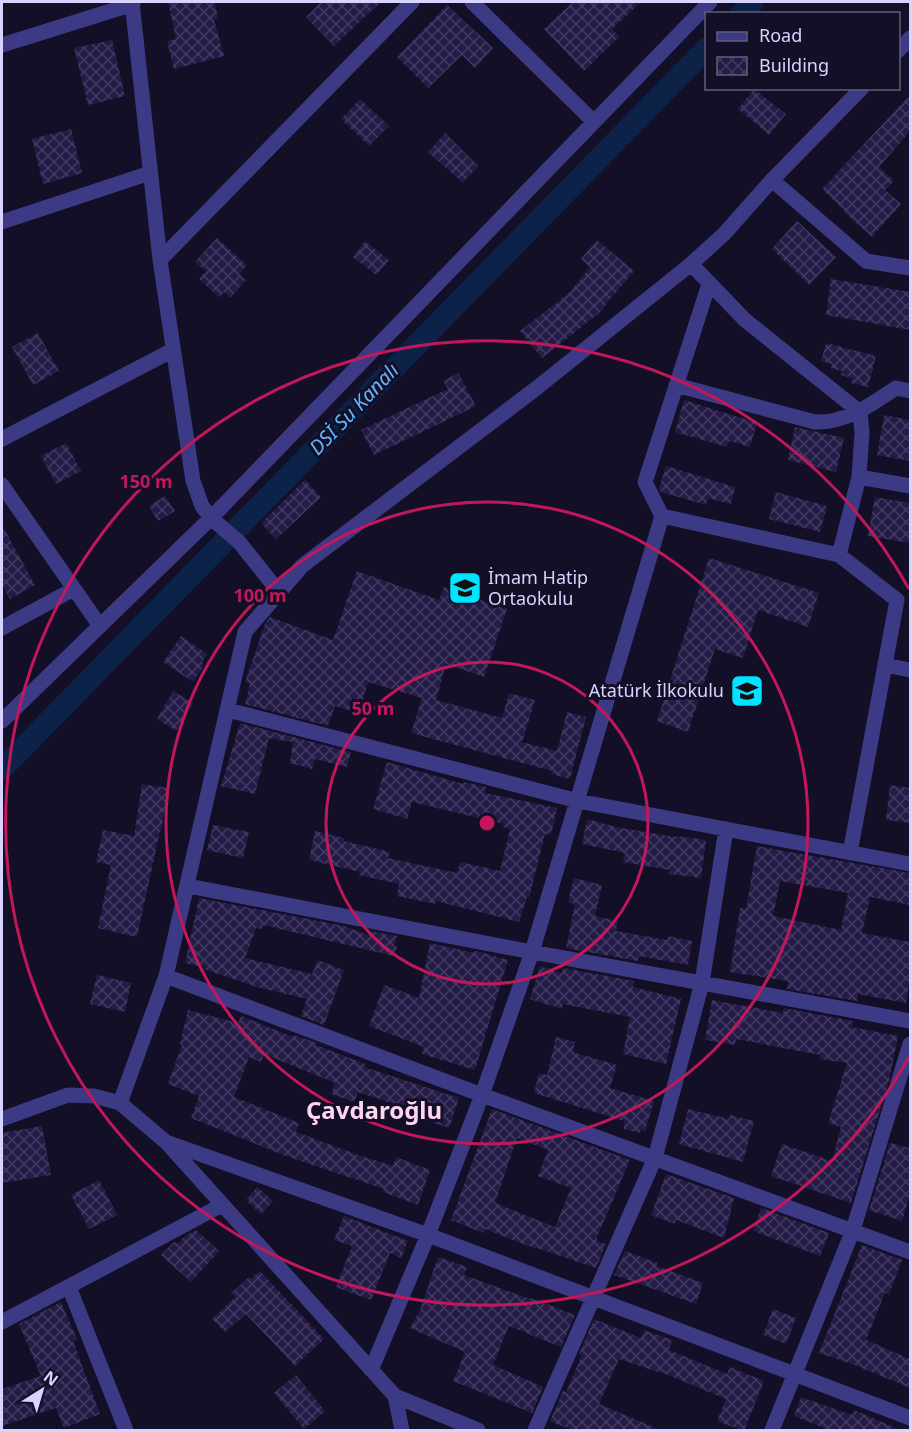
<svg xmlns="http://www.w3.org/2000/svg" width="912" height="1432" viewBox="0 0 912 1432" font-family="'Noto Sans',sans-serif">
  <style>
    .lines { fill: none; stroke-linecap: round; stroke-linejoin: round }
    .canal { stroke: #0c2248; stroke-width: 22 }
    .building { fill: url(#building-cross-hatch); fill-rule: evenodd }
    .minor { stroke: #3d3a85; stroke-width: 15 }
    .ring { fill: none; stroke: #c2185b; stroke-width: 3 }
    .labels { text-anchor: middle; stroke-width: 6; stroke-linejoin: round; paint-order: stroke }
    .poi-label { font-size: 18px; fill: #d9d4ff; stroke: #130f26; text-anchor: start }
    .water-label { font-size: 20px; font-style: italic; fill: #62b6ff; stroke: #130f26 }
    .district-label { font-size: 24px; font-weight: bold; fill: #ffd6f0; stroke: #130f26 }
    .centre { fill: #c2185b; stroke: #130f26; stroke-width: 3 }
    .ring-label { font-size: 18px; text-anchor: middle; font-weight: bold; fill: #c2185b; stroke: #130f26; stroke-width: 6; stroke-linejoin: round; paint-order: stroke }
  </style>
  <defs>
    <pattern id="building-cross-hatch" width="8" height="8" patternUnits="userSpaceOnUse" patternTransform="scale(1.5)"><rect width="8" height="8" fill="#241b47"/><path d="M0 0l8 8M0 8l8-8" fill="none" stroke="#433b63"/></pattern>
  </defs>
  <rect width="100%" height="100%" fill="#130f26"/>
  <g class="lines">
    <!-- canal -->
    <path class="canal" d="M741 14 753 2
      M2 769 706 49"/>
  </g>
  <!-- building -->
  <path class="building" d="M168 2H215L218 19 214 20 224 56 174 69 167 41 176 39Z
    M321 2H381L334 46 306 17Z
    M573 2H641L612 29 619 37 584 71 544 29Z
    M447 5 493 48 475 68 462 55 428 88 397 57Z
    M112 40 125 96 88 105 74 48Z
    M754 89 786 114 769 135 738 109Z
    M910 95V131L879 167 894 181 885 190 901 204 872 237 844 212 845 211 822 189Z
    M360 99 389 126 369 146 341 119Z
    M71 129 82 173 43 184 32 139Z
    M445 133 478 166 463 183 428 152Z
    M797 221 836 257 809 285 772 249Z
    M217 238 247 265 239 274 246 280 230 298 224 292 219 297 199 279 206 271 195 262Z
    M597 240 634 271 598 314 542 358 520 331 569 293 590 267 581 259Z
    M365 241 389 260 376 275 353 257Z
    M831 279 910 292V330L826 315Z
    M38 333 59 371 33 385 12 347Z
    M826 343 876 356 868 387 851 383 852 378 841 375 842 371 831 368 832 364 821 361Z
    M458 373 476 406 374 455 361 430 448 389 443 381Z
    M684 400 757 423 750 447 729 441 727 447 675 432Z
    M884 415 910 420V461L877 455Z
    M795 427 844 438 836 472 788 460Z
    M66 443 81 471 56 484 41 456Z
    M666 466 735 487 731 504 708 498 706 505 661 492 659 489Z
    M305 480 321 497 276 539 261 523Z
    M776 492 827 506 820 532 769 519Z
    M165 496 175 511 158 521 149 506Z
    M875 497 910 503V543L868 536Z
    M2 525 35 585 10 599 2 585Z
    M709 558 819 593 808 627 758 610 743 658 715 649 688 732 657 721Z
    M357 571 439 600 444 587 507 609 484 677 446 664 436 700 502 718 509 693 535 700 522 742 557 751 567 712 586 717 570 779 551 774 552 771 411 733 422 698 368 682 359 713 335 706 328 726 245 704 250 684 245 682 265 624 270 617 333 640Z
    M181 636 207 654 202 662 204 665 193 682 163 662Z
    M173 691 193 703 176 731 157 719Z
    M240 723 351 752 347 767 315 759 312 769 290 763 293 742 269 738 255 794 221 786Z
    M387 762 463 784 464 782 486 787 485 793 557 808 551 835 545 834 529 898 527 897 519 922 436 901 435 904 397 896 399 884 359 875 360 872 309 860 315 831 344 838V841L390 852 388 858 457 873 460 862 500 871 510 829 503 827 504 824 412 802 407 819 373 809Z
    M142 784 168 788 161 832 160 831 137 937 98 928 111 865 96 862 103 830 134 836Z
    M890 785 910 788V823L886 820Z
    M587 819 616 827 675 837V836L706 840 701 878 669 874 670 870 623 862 625 853 582 844Z
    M213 825 249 832 243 858 207 850Z
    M757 846 910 873V905L870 897 862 933 910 942V975L906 1003 858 994 857 1001 787 989 788 981 730 972 740 908 746 909ZM780 881 848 893 841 930 773 916Z
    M574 878 602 885 595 916 618 921 616 931 667 940 668 936 692 941 688 965 639 956 638 961 566 948 575 904 568 902Z
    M199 898 344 926 368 935 369 931 397 936 394 946 397 947 394 956 263 925 262 929 256 928 245 958 312 974 318 960 344 970 324 1025 301 1016 307 999 257 987 204 969 205 967 185 963Z
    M430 943 474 953 475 951 481 952 508 960 475 1070 422 1054 424 1047 369 1026 384 985 419 998Z
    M540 966 562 973 563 968 634 981 633 987 681 999 666 1064 623 1054 630 1017 563 1004 562 1009 530 999Z
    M97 975 131 983 125 1012 90 1004Z
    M712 1000 783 1013 784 1008 853 1021 852 1027 898 1036 889 1081 851 1203 771 1176 782 1144 832 1161 841 1127 828 1123 847 1063 820 1059V1055L736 1039 735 1045 705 1040Z
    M188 1010 238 1023 241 1016 293 1037 294 1035 317 1043 316 1045 365 1064 364 1067 459 1098 449 1128 414 1116 415 1111 358 1092 354 1102 331 1094 335 1083 264 1054 261 1062 249 1057 234 1097 299 1123 296 1132 358 1155 393 1166 396 1157 430 1170 418 1205 383 1192 384 1189 286 1156 191 1118 199 1096 168 1084 182 1045 180 1044Z
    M556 1037 575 1042 573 1052 617 1065 610 1088 654 1101 645 1131 641 1130 640 1133 624 1129V1121L534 1093 539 1073 547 1075Z
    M492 1109 630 1160 597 1237V1241L606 1244 596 1268 537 1248 536 1249 485 1229 483 1233 451 1220ZM517 1138 548 1150 538 1176 571 1188 555 1227 495 1203Z
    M688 1109 729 1119 730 1115 754 1121 743 1162 679 1144Z
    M42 1126 51 1175 2 1183V1133Z
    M890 1143 910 1148V1194L902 1221 869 1210Z
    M666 1174 734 1198 724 1238 676 1220 675 1224 651 1215Z
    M99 1180 117 1215 89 1229 71 1195Z
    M257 1187 273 1201 261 1214 246 1200Z
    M761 1208 829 1233 820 1256 753 1231Z
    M344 1216 408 1241 401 1258 390 1253 371 1300 336 1287 352 1246 334 1240Z
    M196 1230 219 1251 191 1282 161 1255 174 1242 178 1244 185 1236Z
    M862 1245 902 1260 889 1294 885 1293 866 1340 910 1359V1388L852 1364 819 1353Z
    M625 1251 657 1263V1266L703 1283 696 1304 614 1275Z
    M438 1257 467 1267 464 1275 530 1299 531 1298 575 1315 561 1347 509 1326 493 1365 543 1387 532 1413 453 1381 465 1352 410 1328 420 1310Z
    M260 1271 324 1339 295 1366 246 1314 225 1332 212 1319 235 1297 231 1293 249 1277 251 1279Z
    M61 1302 77 1339 73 1341 100 1414 64 1428 56 1408 2 1426V1389L41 1376 19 1324Z
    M773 1309 796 1318 786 1344 763 1335Z
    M594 1319 641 1338 644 1330 672 1340 669 1350 727 1374 730 1367 764 1381 744 1431 717 1421 726 1399 661 1372V1373L619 1359 599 1404 663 1431H575L552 1422 550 1421 563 1391 566 1392 582 1355 579 1354Z
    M296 1375 325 1411 304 1429 274 1393Z
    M801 1397 852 1415 854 1410 903 1431H832L794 1416Z"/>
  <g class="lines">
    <!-- minor -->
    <path class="minor" d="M132 2 160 260 193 481 202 506 211 518 239 542 279 592
      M472 2 594 122
      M2 45 133 4
      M898 51 910 38
      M772 180 866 261 910 268
      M2 222 150 173
      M160 260 412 2
      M691 264 745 320 860 412 862 433 859 477 839 555
      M676 385 815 422C847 423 870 405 896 388L910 391
      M2 439 173 350
      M859 477 910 486
      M2 485 100 626
      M662 516 839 555 897 600 850 853
      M2 628 74 589
      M885 665 910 670
      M228 710 578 801 910 864
      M2 721 211 518 710 2
      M188 886 532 952 910 1021
      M166 976 482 1095 910 1252
      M120 1103 166 976 245 632 302 566 538 387 691 264 724 234 772 180 862 88
      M2 1119 68 1095 94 1096 120 1103 166 1142 395 1396 478 1430
      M166 1142 428 1235 910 1418
      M69 1287 126 1430
      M2 1322 222 1205
      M371 1370 428 1235 482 1095 532 952 662 516 645 482 709 284
      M395 1396 402 1430
      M535 1430 655 1158 702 983 726 829
      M772 1430 853 1230 910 1044"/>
  </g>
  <!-- distance rings -->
  <g class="ring">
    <circle cx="487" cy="823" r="161"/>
    <circle cx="487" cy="823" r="321"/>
    <path d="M909 1057A482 482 0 1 1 909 589"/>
  </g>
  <!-- icons -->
  <defs>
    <symbol id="school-square" viewBox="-11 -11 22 22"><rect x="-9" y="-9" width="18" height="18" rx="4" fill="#00e5ff" stroke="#130f26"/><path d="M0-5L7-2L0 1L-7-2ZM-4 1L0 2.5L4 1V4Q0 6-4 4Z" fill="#111"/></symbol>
  </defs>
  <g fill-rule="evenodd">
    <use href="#school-square" x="446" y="569" width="38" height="38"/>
    <use href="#school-square" x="728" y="672" width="38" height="38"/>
  </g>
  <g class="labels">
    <!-- poi labels -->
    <g class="poi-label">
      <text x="488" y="584">İmam Hatip<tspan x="488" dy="21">Ortaokulu</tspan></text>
      <text x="724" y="697" text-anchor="end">Atatürk İlkokulu</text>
    </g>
    <!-- water labels -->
    <g class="water-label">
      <text transform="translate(354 409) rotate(-46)" y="7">DSİ Su Kanalı</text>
    </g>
    <!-- district labels -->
    <g class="district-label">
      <text x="374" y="1119">Çavdaroğlu</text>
    </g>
  </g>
  <circle cx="487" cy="823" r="9" class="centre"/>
  <g class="ring-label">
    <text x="146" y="488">150 m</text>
    <text x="260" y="602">100 m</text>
    <text x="373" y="715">50 m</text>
  </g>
  <!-- border -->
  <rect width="912" height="1432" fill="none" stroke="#d9d4ff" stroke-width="6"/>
  <!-- legend -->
  <rect x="705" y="12" width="195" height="78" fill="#130f26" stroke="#625e7d" stroke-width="1.5"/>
  <rect x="717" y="32" width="30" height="9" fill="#3d3a85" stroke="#625e7d" stroke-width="1.5"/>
  <text x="759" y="42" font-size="18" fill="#d9d4ff">Road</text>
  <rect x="717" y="57" width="30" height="18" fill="url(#building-cross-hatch)" stroke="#625e7d" stroke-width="1.5"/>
  <text x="759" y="72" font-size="18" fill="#d9d4ff">Building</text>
  <!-- north arrow -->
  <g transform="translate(42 1390) rotate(37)" stroke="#130f26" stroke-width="4.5" paint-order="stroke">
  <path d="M0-4.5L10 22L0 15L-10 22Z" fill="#d9d4ff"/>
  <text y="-9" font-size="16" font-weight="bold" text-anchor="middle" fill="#d9d4ff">N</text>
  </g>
</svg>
